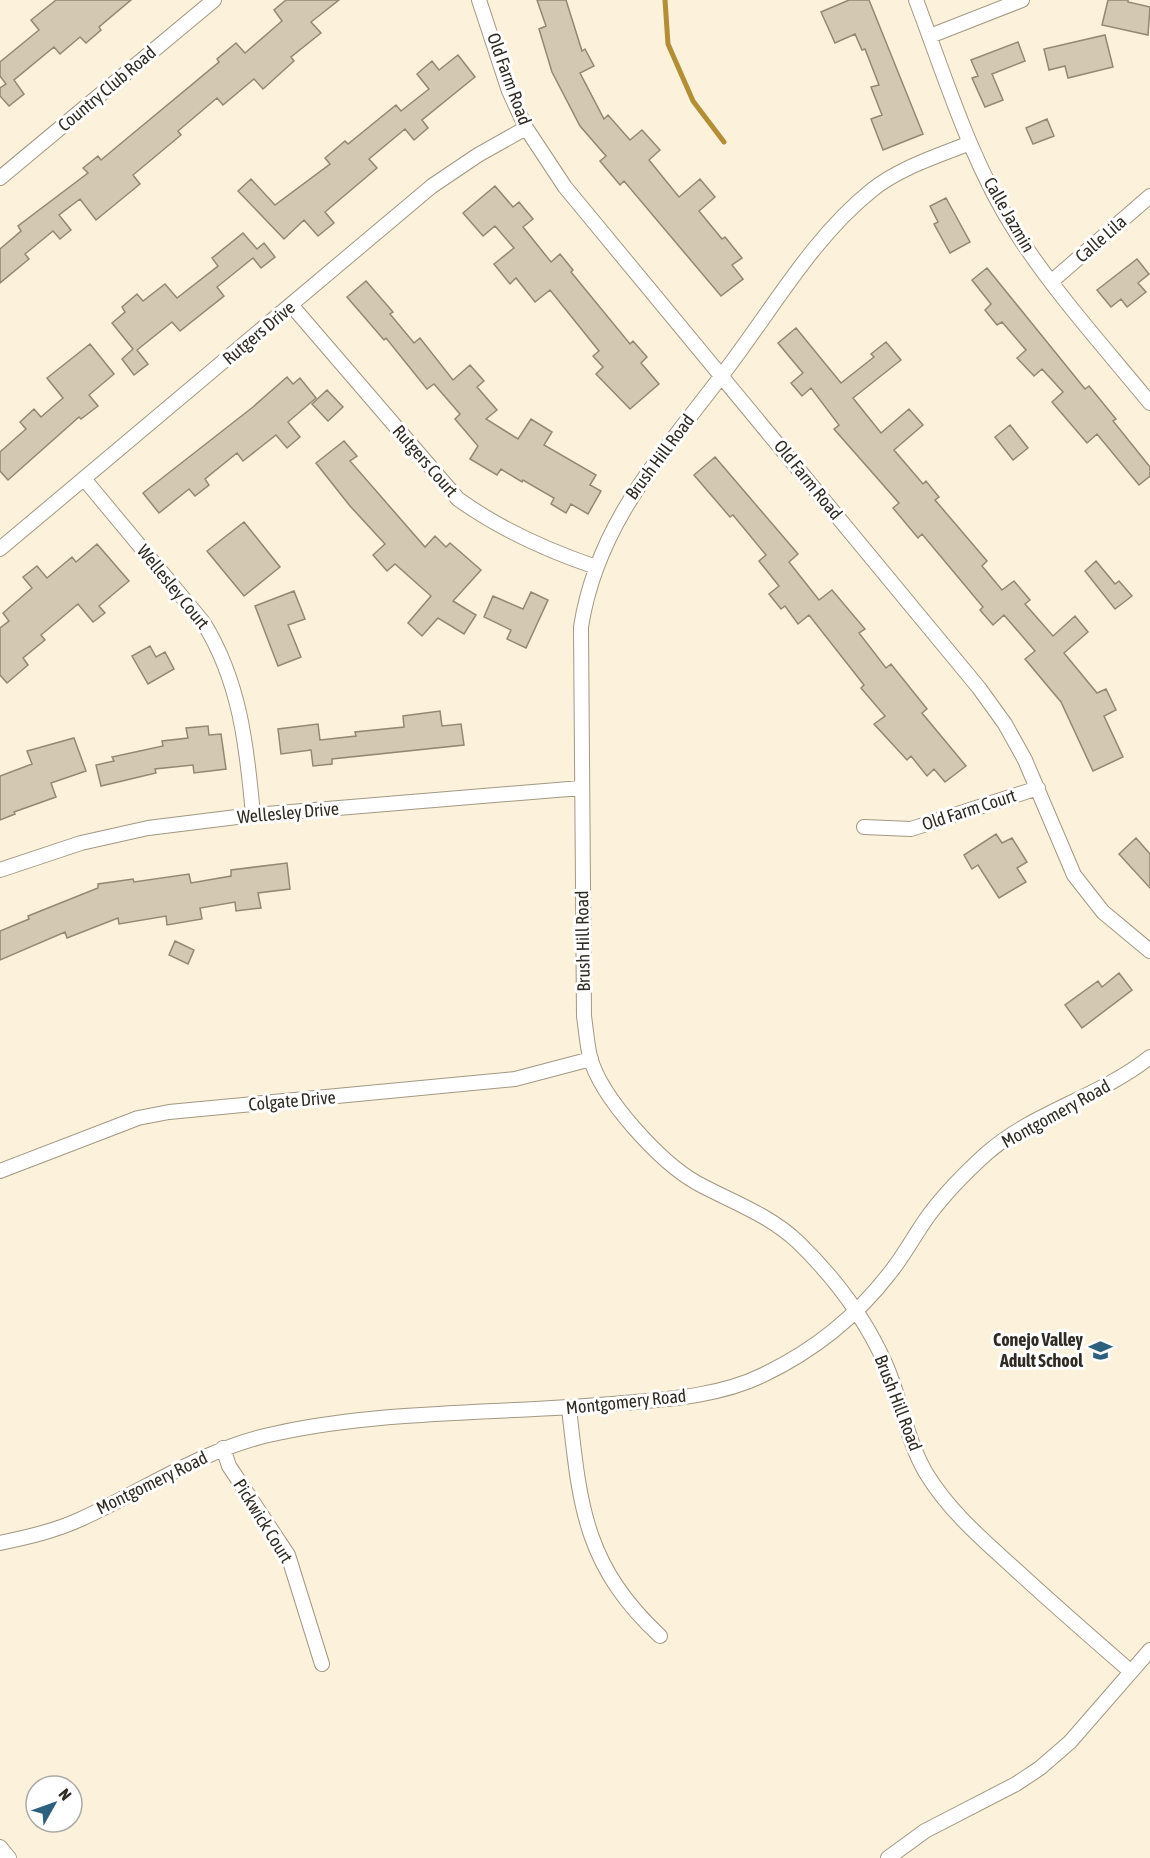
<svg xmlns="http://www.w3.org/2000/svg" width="1150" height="1858" viewBox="0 0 1150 1858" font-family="'Asap Condensed',sans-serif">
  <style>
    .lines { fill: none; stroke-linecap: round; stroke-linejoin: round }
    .stream { stroke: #b38e35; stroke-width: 5 }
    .building { fill: #d3c9b3; stroke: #928873; stroke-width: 1.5 }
    .minor-casing { stroke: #a29883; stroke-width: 16 }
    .minor { stroke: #fff; stroke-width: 14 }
    .labels { text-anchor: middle; stroke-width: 6; stroke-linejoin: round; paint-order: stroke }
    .street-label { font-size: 18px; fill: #302c23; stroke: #fff }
    .poi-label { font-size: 18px; font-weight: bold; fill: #302c23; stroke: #fff; text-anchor: end }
  </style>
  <rect width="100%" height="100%" fill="#fcf1db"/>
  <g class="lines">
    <!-- stream -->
    <path class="stream" d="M665 0 668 44 693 101 724 142"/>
  </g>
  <!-- building -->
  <path class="building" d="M56 0H131L99 27 101 30 86 43 80 37 60 54 54 47 14 80 24 94 9 106 0 96V88L6 84 0 76V62L39 30 31 20Z
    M286 0H339L311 22 321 33 291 57 294 61 263 89 254 79 223 105 217 98 178 131 181 135 133 175 140 184 96 220 80 199 59 215 71 230 60 239 53 231 25 254 29 259 0 283V249L21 231 18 226 88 173 83 168 98 156 101 160 113 150 219 62 217 59 236 43 245 53 282 21 274 10Z
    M537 0H566L582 51 585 49 594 66 580 73 604 119 608 115 630 140 642 130 660 150 649 160 679 197 700 179 715 197 699 211 722 239 725 237 742 258 732 265 743 279 721 296 624 181 620 185 600 161 606 156 580 126 552 72 539 29 546 26Z
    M849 0H869L923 134 883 150 871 119 882 115 871 87 879 85 865 49 862 50 855 34 835 43 821 12Z
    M1108 0H1128V2L1150 7 1148 35 1102 25Z
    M1105 35 1113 67 1068 78 1065 66 1049 70 1044 49Z
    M1018 42 1025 61 992 74 1003 100 985 107 972 78 978 76 971 60Z
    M458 55 475 77 422 120 428 128 414 140 405 129 369 159 377 168 325 212 334 223 318 236 304 220 284 239 238 191 251 179 275 205 330 164 325 158 345 141 348 144 396 105 401 111 429 89 417 74 432 61 439 70Z
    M1047 119 1054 136 1033 144 1026 128Z
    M495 186 513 207 519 202 533 219 523 227 551 262 560 254 573 270 571 272 630 344 633 341 647 357 641 363 659 384 630 409 596 374 603 367 593 356 599 351 550 290 535 302 516 278 510 284 494 264 514 248 495 226 483 236 463 213Z
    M946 198 970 242 950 253 934 224 938 222 930 206Z
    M243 233 257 249 264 243 275 257 261 268 253 258 217 287 224 296 180 331 172 322 137 350 148 364 134 375 122 359 133 349 112 323 125 312 122 307 137 294 143 301 165 284 177 298 218 266 212 258Z
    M1137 259 1149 274 1138 283 1146 292 1127 307 1121 299 1111 307 1097 290Z
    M987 268 1085 389 1089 386 1116 419 1113 421 1150 467V476L1139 485 1097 434 1087 443 1052 402 1063 392 1042 369 1034 376 1017 358 1026 350 1002 322 997 325 985 310 991 304 972 280Z
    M366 281 393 312 390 314 414 343 420 338 453 380 470 365 484 381 477 387 497 410 486 419 518 439 531 419 552 432 544 445 596 475 590 485 601 491 588 514 571 504 566 513 551 504 554 498 523 480 522 482 501 469 497 475 470 459 478 446 455 419 460 414 434 384 427 389 386 338 384 340 347 297Z
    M796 328 841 383 874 357 871 354 886 342 901 360 853 398 881 433 909 409 923 425 894 450 923 484 926 481 939 497 935 500 987 561 982 566 1002 590 1014 581 1030 600 1025 604 1053 636 1075 616 1088 632 1064 653 1097 693 1106 689 1116 710 1104 716 1123 757 1093 771 1061 702 1025 659 1035 651 1004 615 993 625 980 610 983 607 922 534 918 538 893 508 899 503 834 429 839 425 811 388 802 396 791 383 803 373 778 343Z
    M90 344 114 374 89 395 98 406 81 419 79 417 8 480 0 471V452L26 429 20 422 34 409 41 417 63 398 47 378Z
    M287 377 293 384 300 378 316 398 288 422 300 437 287 448 276 435 243 461 237 453 205 479 209 485 195 496 189 489 159 513 143 493 253 407Z
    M327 390 343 407 328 421 312 404Z
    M1010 425 1028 448 1013 460 995 437Z
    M344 441 357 456 350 461 425 547 435 536 446 547 450 543 481 570 453 601 476 615 464 634 438 618 422 636 408 623 431 596 395 564 387 571 373 555 385 544 350 506 316 463Z
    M715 457 798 554 789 562 819 600 832 590 865 629 859 633 886 668 891 664 927 709 922 713 966 766 945 782 934 769 927 776 911 756 907 760 874 724 885 716 861 688 864 685 809 615 798 624 785 606 781 609 769 594 779 586 759 561 766 555 733 515 730 517 694 475Z
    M244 522 280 567 244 596 207 551Z
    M97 544 129 581 99 606 105 613 93 622 78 604 41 635 45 640 23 658 28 665 7 683 0 675V628L9 621 3 613 32 588 23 577 37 566 47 578 72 557 76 562Z
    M1096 561 1115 584 1119 581 1132 596 1115 609 1085 571Z
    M294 591 305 619 288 625 301 657 278 666 255 606Z
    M531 592 548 600 526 648 507 639 511 630 484 617 493 596 523 609Z
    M150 646 156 657 165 652 174 669 148 684 132 656Z
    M440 711 442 726 461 724 464 745 332 759V764L313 766 311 750 281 754 278 729 318 724 320 740 356 736 355 732 404 727 403 716Z
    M208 726 209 735 221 734 226 769 194 773 193 765 155 769 156 773 101 786 96 765 114 761 112 757 163 746 162 741 188 738 186 728Z
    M74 738 86 771 51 783 56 797 14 812 15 814 0 820V776L32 764 27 751Z
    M996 834 1002 843 1012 838 1027 862 1017 868 1026 882 999 898 978 865 972 869 964 855Z
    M1136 838 1150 854V888L1119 854Z
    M287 863 290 889 258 893 261 908 236 911 235 902 200 908 202 919 167 925 166 916 119 924 118 918 67 938 65 932 0 960V931L29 919 28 916 98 888V884L133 879 134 882 189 874 191 883 231 876V870Z
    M175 941 194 950 188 964 169 955Z
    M1119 973 1132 990 1082 1028 1065 1005 1098 981 1102 987Z"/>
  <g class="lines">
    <defs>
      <path id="minor" d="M479 0 509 91 526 128 565 187 979 688 1005 724 1025 760 1074 875 1103 912 1150 951
        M916 0C946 79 971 163 1017 234 1056 294 1105 348 1150 403
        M930 36 1022 0
        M970 143C938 156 899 168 872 190 817 234 779 298 737 355 674 442 598 516 581 627L584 1016C586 1030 587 1044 590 1057 601 1098 660 1162 697 1183 732 1202 768 1214 798 1242 835 1278 864 1316 885 1363 901 1398 906 1439 926 1473 949 1511 983 1540 1015 1569 1053 1604 1092 1638 1130 1671
        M0 178 214 0
        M1052 281 1150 196
        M292 306 458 499C501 530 546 550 596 567
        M85 480 203 622C240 681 247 747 253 815
        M0 549 432 186 478 155 526 128
        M864 827 911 829 1038 788
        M0 870 81 843 148 828 253 815 581 788
        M0 1171 138 1118 169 1112 515 1079 591 1059
        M569 1408C580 1506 584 1565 660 1636
        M223 1448 229 1466 288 1555 322 1664
        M0 1543C28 1537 55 1531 81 1519 147 1489 206 1447 278 1433 390 1409 509 1414 623 1403 669 1399 720 1396 763 1375 813 1351 855 1318 889 1274 904 1256 915 1234 929 1215 946 1192 966 1172 987 1153 1035 1111 1100 1097 1150 1057
        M0 1847 9 1858
        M888 1858 925 1831 1016 1784 1040 1768 1070 1742 1150 1650"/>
    </defs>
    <!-- minor casing -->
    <use href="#minor" class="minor-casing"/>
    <!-- minor -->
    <use href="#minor" class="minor"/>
  </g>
  <!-- icons -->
  <defs>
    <symbol id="school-bare" viewBox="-9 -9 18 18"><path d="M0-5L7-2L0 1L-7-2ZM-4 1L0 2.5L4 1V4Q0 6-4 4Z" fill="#2d607d" stroke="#fff" stroke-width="2.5" paint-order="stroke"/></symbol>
  </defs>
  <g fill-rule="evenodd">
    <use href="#school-bare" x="1084" y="1334" width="33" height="33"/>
  </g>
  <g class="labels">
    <!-- street labels -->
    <g class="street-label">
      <text transform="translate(509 79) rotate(70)" y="6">Old Farm Road</text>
      <text transform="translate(107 89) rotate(-40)" y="6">Country Club Road</text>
      <text transform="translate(1009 215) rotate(60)" y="6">Calle Jazmin</text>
      <text transform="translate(1101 239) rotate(-41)" y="6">Calle Lila</text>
      <text transform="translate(259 333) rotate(-40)" y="6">Rutgers Drive</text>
      <text transform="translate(660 457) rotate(-53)" y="6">Brush Hill Road</text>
      <text transform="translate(425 461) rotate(49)" y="6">Rutgers Court</text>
      <text transform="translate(808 480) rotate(51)" y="6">Old Farm Road</text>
      <text transform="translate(173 587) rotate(51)" y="6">Wellesley Court</text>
      <text transform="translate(969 810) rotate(-18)" y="6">Old Farm Court</text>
      <text transform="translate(288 813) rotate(-5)" y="6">Wellesley Drive</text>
      <text transform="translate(583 941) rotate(-91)" y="6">Brush Hill Road</text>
      <text transform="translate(292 1101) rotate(-5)" y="6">Colgate Drive</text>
      <text transform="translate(1056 1114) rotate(-29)" y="6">Montgomery Road</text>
      <text transform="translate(626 1402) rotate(-6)" y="6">Montgomery Road</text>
      <text transform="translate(898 1403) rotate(69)" y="6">Brush Hill Road</text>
      <text transform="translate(152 1483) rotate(-26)" y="6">Montgomery Road</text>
      <text transform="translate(263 1521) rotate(58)" y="6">Pickwick Court</text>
    </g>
    <!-- poi labels -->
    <g class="poi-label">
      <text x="1083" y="1346">Conejo Valley<tspan x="1083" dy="21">Adult School</tspan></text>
    </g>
  </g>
  <!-- north arrow -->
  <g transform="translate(54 1804) rotate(50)"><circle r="28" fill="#ffffff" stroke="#acaba7" stroke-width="1.5"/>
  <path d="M0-4.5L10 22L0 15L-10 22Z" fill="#2d607d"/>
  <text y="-9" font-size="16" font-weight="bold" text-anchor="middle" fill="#302c23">N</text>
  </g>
</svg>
